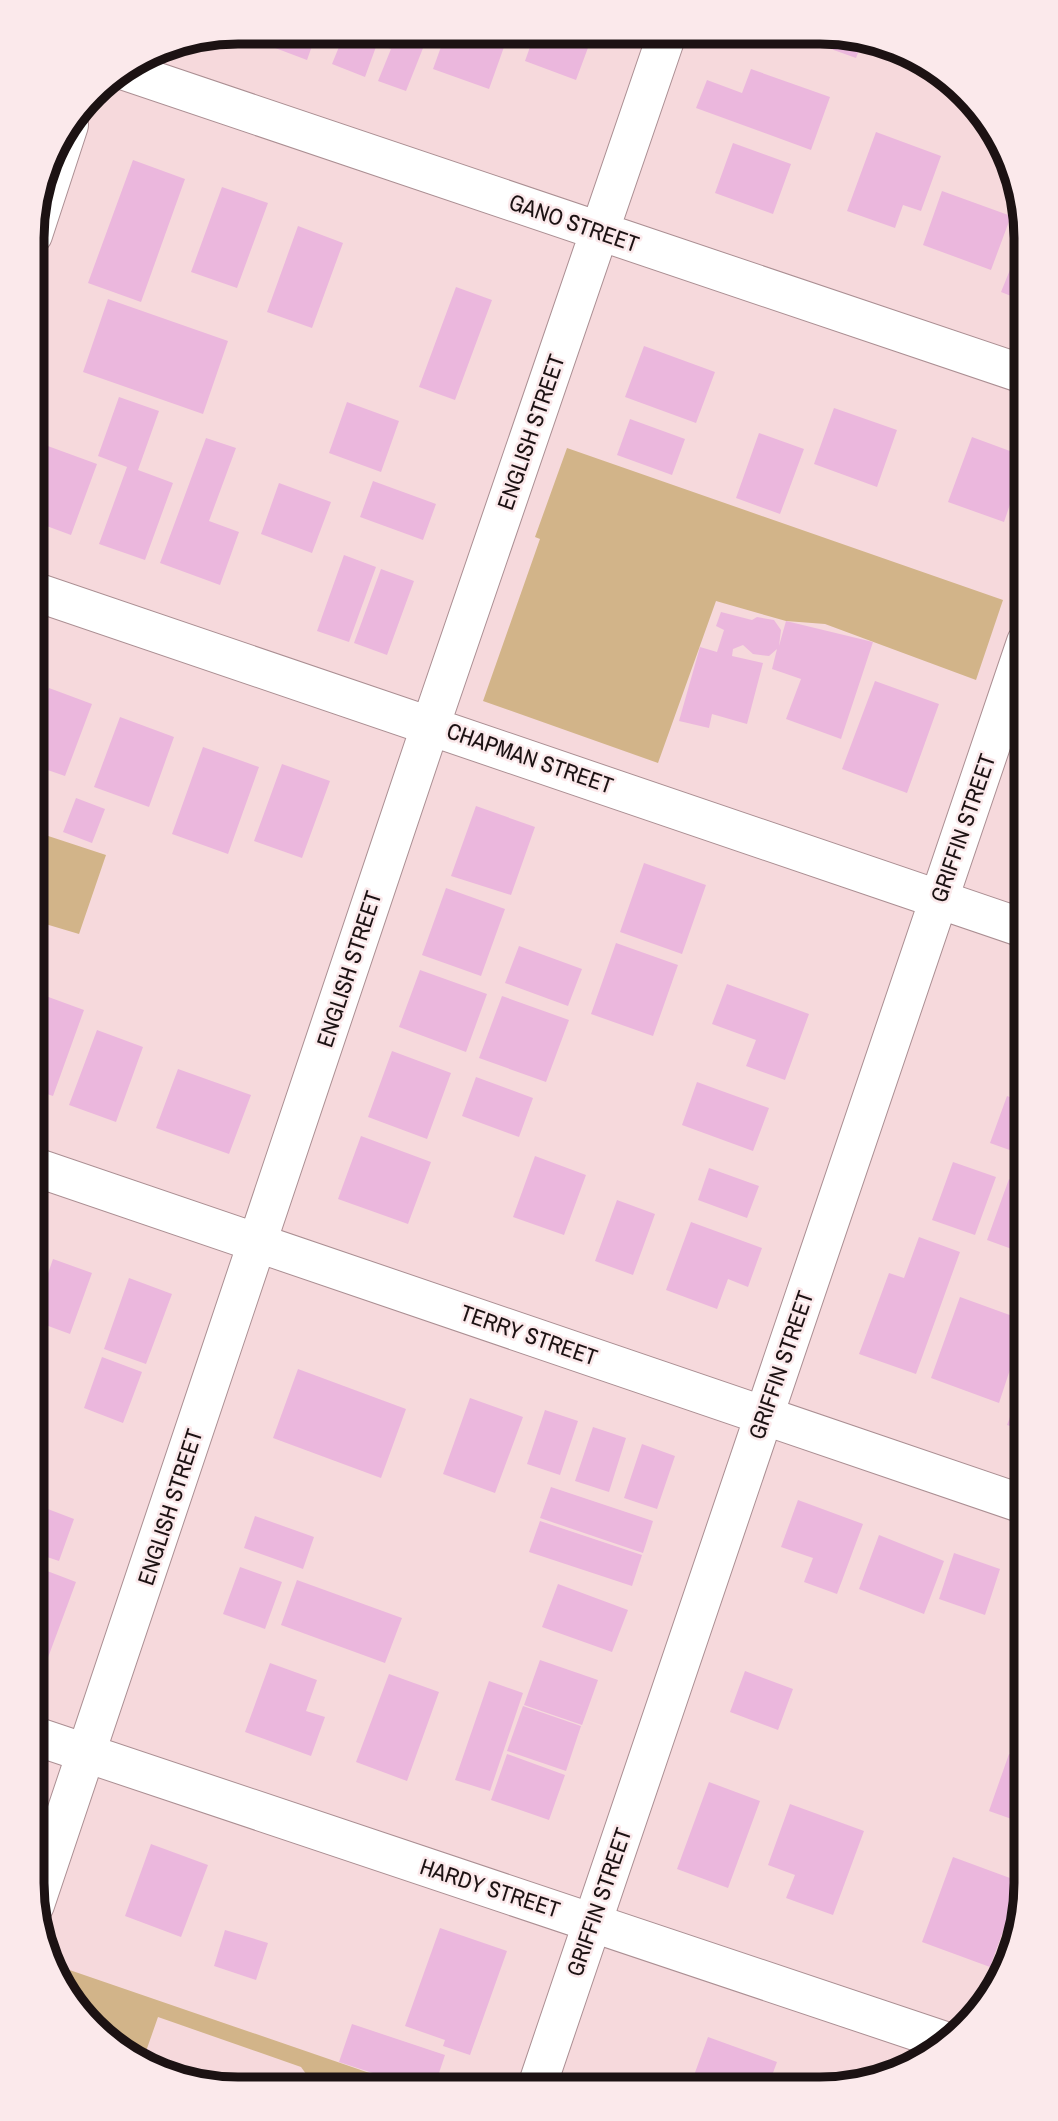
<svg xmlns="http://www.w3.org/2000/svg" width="1058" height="2121" viewBox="0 0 1058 2121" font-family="'Archivo Narrow',sans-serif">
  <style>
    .green { fill: #d2b489 }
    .building { fill: #ebb7dd }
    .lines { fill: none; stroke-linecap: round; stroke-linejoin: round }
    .minor-casing { stroke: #ab8f93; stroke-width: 40 }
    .major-casing { stroke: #ab8f93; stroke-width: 40 }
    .minor { stroke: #fff; stroke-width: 38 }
    .major { stroke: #fff; stroke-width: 38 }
    .labels { text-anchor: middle; stroke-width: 5; stroke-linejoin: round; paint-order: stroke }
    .street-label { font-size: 23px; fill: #1c1213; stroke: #fbe9eb }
    .rim { fill: none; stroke: #1c1213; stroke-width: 9 }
  </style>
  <rect width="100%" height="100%" fill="#f6d9dc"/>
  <!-- green -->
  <path class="green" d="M567 448 1003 600 976 680 825 624 786 621 716 601 658 763 483 701 540 539 535 537Z
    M33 831 106 855 79 934 32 920Z
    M55 1965 413 2088H309V2078L301 2067 158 2017 144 2057 102 2039Z"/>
  <!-- building -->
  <path class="building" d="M257 32H317L307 60 254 40Z
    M345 32 429 33 406 91 378 81 391 49 377 44 365 77 332 64Z
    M446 33H509L489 89 433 69Z
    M535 33 619 34 614 46 592 37 576 80 525 61Z
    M792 35H860L864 37 856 58Z
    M751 69 830 97 811 150 696 108 707 80 742 93Z
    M876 132 941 156 921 211 903 205 895 228 847 211Z
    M733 143 791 164 773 214 715 193Z
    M133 160 185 179 141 302 88 283Z
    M222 187 268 203 237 288 191 272Z
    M942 191 1011 216 991 270 923 245Z
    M298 226 343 243 312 328 267 312Z
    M1022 240 1026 242V302L1001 292Z
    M456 287 492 300 455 400 419 387Z
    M108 299 228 341 203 414 83 372Z
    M644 346 715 372 696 423 625 397Z
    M119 397 159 411 138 470 173 483 145 560 99 544 127 467 98 456Z
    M347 402 399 421 381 472 329 453Z
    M834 408 897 430 877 487 814 464Z
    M630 419 685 439 672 475 617 455Z
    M759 433 804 449 780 514 736 498Z
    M972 437 1026 457 1004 522 948 502Z
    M206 438 236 448 209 521 239 532 220 585 160 563Z
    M45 445 97 464 71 535 33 521V477Z
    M373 481 436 504 423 540 360 517Z
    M279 483 331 502 312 553 261 534Z
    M344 555 376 567 349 642 317 631Z
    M381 569 414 581 387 655 354 643Z
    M721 612 752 620 757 617 774 620 781 630 779 646 786 621 873 642 841 739 786 719 801 679 772 669 777 649 769 656 753 654 743 645 733 649 732 656 763 663 747 724 712 714 709 728 679 721 700 647 717 652 724 630 716 626Z
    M875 681 939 704 907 793 842 769Z
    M49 688 92 704 65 776 33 765V734Z
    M120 717 174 737 149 807 94 787Z
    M203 747 259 767 228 854 172 834Z
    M282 764 330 781 302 858 254 841Z
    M76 798 105 809 92 843 63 832Z
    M476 806 535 827 511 895 451 876Z
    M644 863 706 885 682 954 620 932Z
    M446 888 505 909 481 976 422 955Z
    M616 943 678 965 653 1036 591 1014Z
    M519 946 582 969 568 1006 505 983Z
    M420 970 487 994 466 1052 399 1027Z
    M727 984 809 1014 785 1080 746 1066 756 1040 712 1024Z
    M32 991 84 1010 53 1096 32 1089Z
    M502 996 569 1020 546 1082 479 1058Z
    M97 1030 143 1047 116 1122 69 1105Z
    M392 1051 451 1073 427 1139 368 1117Z
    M178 1069 251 1095 229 1154 156 1128Z
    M476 1077 533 1098 519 1137 462 1116Z
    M697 1082 769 1108 753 1151 682 1125Z
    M1007 1096 1026 1103V1156L990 1143Z
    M361 1136 431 1162 408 1224 338 1199Z
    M535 1156 586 1175 564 1235 513 1217Z
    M953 1162 996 1177 975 1235 932 1220Z
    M709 1168 759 1186 747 1218 698 1200Z
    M1009 1179 1026 1186V1254L987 1240Z
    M617 1200 655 1214 633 1275 595 1261Z
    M691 1222 762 1248 748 1287 728 1279 717 1309 666 1290Z
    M919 1237 960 1252 916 1374 859 1354 889 1273 904 1278Z
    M53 1259 92 1273 70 1334 32 1320Z
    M129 1278 172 1294 146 1364 104 1349Z
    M960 1297 1026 1321 999 1403 931 1378Z
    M102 1357 142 1372 123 1423 84 1408Z
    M298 1369 406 1409 381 1478 273 1438Z
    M1026 1374V1431L1007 1425Z
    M470 1398 523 1417 495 1493 443 1474Z
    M545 1410 578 1421 560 1475 527 1464Z
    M593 1427 626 1438 609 1492 575 1481Z
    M642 1444 675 1456 657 1509 624 1498Z
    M551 1487 653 1521 643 1553 540 1518Z
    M798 1500 863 1524 837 1594 804 1582 813 1558 781 1547Z
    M32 1503 74 1519 59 1561 32 1552Z
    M255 1516 314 1537 303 1569 244 1548Z
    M540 1521 642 1555 632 1586 529 1552Z
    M879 1535 944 1561 924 1614 859 1589Z
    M954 1553 1000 1569 985 1615 939 1599Z
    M34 1566 76 1582 43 1671 32 1667Z
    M240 1567 282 1582 265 1629 223 1614Z
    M297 1580 402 1618 385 1663 281 1625Z
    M558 1584 628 1610 612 1652 542 1627Z
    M540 1660 598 1680 582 1725 524 1705Z
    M270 1663 317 1680 306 1711 325 1717 311 1756 245 1732Z
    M745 1671 793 1689 778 1730 730 1712Z
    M389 1674 439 1692 407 1781 356 1762Z
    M489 1681 523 1693 490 1791 455 1780Z
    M523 1706 581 1726 566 1771 507 1751Z
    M507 1754 565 1775 549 1820 491 1800Z
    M1009 1754 1026 1761V1824L989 1811Z
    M709 1782 760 1801 728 1888 677 1869Z
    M790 1804 864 1831 833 1915 786 1898 795 1875 768 1865Z
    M151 1844 208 1865 181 1937 125 1916Z
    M953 1857 1021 1882 990 1967 922 1942Z
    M440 1928 507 1951 470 2055 443 2046 445 2040 405 2026Z
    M225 1930 268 1943 256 1980 214 1966Z
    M352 2024 445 2055 434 2088H419L339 2062Z
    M708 2037 777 2062 767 2089H689Z
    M821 2076 846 2085 816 2089Z"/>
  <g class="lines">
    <defs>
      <path id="minor" d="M122 70 1026 375
        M33 235 69 125
        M33 591 1026 929
        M32 1166 1026 1505
        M35 1905 431 724 667 34
        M536 2089 1026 642"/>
      <path id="major" d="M32 1735 948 2042"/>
    </defs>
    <!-- minor casing -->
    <use href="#minor" class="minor-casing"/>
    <!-- major casing -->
    <use href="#major" class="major-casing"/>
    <!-- minor -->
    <use href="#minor" class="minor"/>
    <!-- major -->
    <use href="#major" class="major"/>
  </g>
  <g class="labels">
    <!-- street labels -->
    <g class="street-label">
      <text transform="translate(574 223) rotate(19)" y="8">GANO STREET</text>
      <text transform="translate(531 432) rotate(-71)" y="8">ENGLISH STREET</text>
      <text transform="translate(530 758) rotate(19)" y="8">CHAPMAN STREET</text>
      <text transform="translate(963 828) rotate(-71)" y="8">GRIFFIN STREET</text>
      <text transform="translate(349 969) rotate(-72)" y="8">ENGLISH STREET</text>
      <text transform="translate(529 1335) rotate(19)" y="8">TERRY STREET</text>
      <text transform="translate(781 1365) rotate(-71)" y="8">GRIFFIN STREET</text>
      <text transform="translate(170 1507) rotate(-72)" y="8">ENGLISH STREET</text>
      <text transform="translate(490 1888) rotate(18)" y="8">HARDY STREET</text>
      <text transform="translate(599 1902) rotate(-71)" y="8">GRIFFIN STREET</text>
    </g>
  </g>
  <!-- crop -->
  <path d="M0 0H1058V2121H0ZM238 44H820A194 194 0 0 1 1014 238V1883A194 194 0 0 1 820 2077H238A194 194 0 0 1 44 1883V238A194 194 0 0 1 238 44Z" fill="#fbe9eb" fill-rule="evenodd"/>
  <path class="rim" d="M238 44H820A194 194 0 0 1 1014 238V1883A194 194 0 0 1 820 2077H238A194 194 0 0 1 44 1883V238A194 194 0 0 1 238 44Z"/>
</svg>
